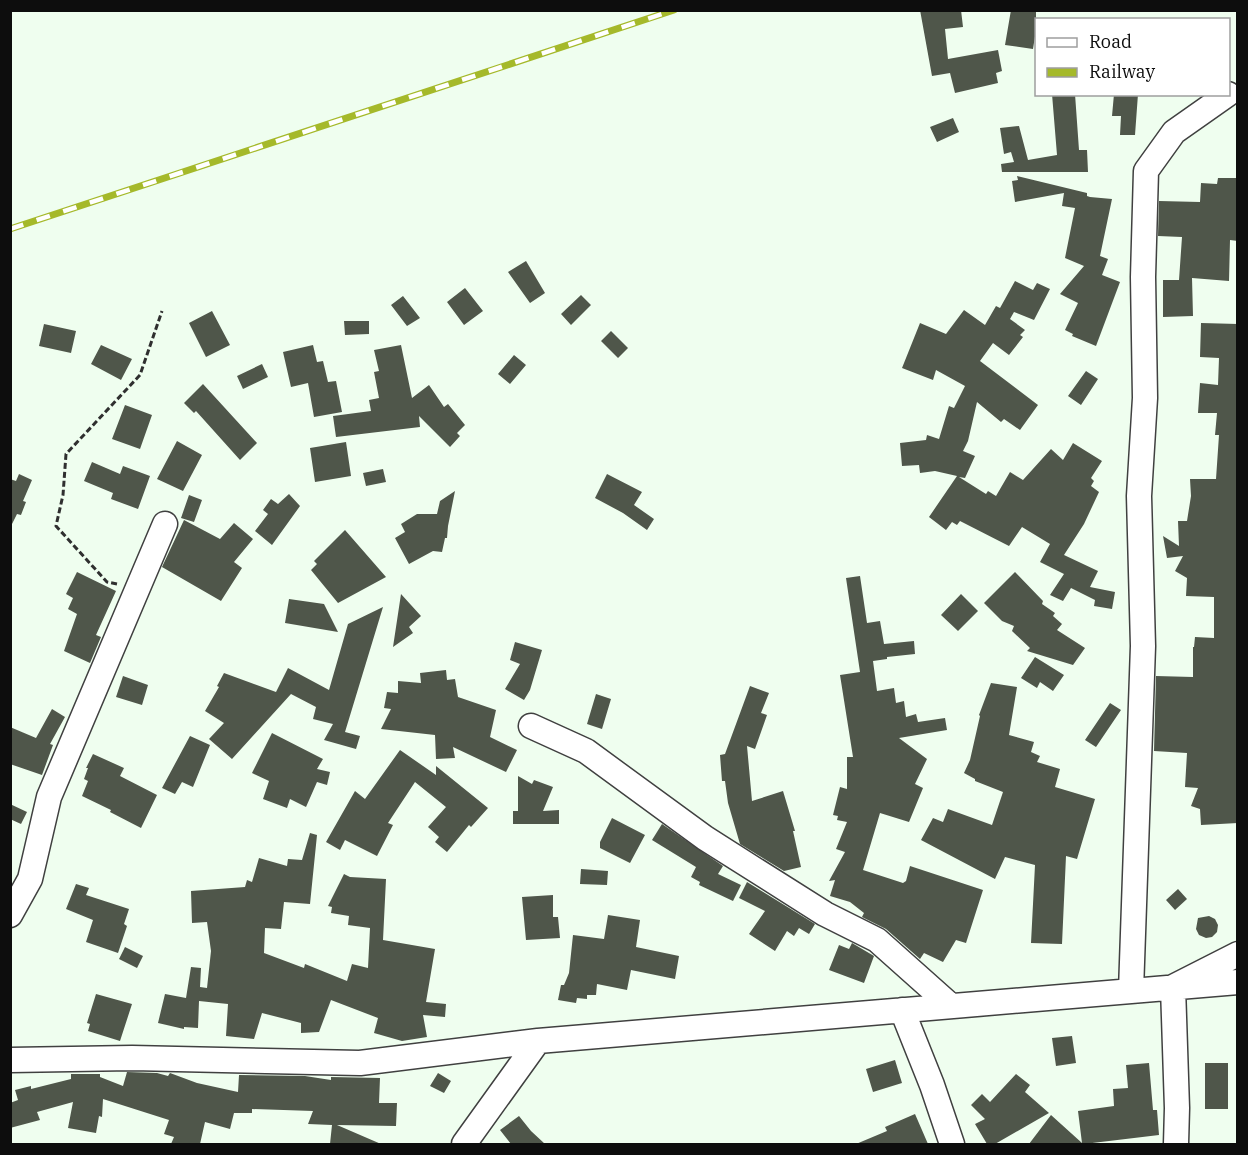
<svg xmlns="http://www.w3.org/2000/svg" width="1248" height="1155" viewBox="0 0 1248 1155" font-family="'IBM Plex Serif',serif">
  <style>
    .building { fill: #4f564a }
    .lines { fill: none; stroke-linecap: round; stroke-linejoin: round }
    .minor-casing { stroke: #404040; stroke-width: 27 }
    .path { stroke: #2f2f2f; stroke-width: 3; stroke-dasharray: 6 3; stroke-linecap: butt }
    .minor { stroke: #fff; stroke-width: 24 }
    .rail-casing { stroke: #a5b92a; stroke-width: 7 }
    .rail { stroke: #fff; stroke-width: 4.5; stroke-dasharray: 14; stroke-linecap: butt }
  </style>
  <rect width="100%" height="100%" fill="#effeef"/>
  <!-- building -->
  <path class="building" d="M920 10H961L963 27 945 29 948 59 998 50 1002 71 996 73 998 83 955 93 950 73 932 76Z
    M1011 10H1036V30L1033 49 1005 45Z
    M1052 94H1075L1079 150H1087L1088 172H1002L1001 164 1014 162 1011 152 1004 154 1000 128 1019 126 1028 160 1057 155Z
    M1114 94H1138L1135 135H1120L1121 116H1112Z
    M953 118 959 132 937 142 930 127Z
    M1017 176 1087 193V196L1090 197 1112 199 1100 256 1108 259 1102 275 1120 282 1096 346 1072 336 1073 334 1065 330 1078 303 1060 294 1084 266 1065 258 1075 208 1062 206 1064 193 1015 202 1012 181 1018 180Z
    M1218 178H1238V241L1230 240 1229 281 1192 278 1193 316 1163 317V280H1179L1182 237 1158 236 1159 201 1200 202 1201 183 1217 184Z
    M526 261 545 293 530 303 508 272Z
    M1015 281 1033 290 1037 283 1050 289 1034 320 1014 312 1010 319 1025 330 1020 335 1023 337 1009 355 993 343 980 361 1038 405 1020 430 1004 419 1001 422 977 402 968 441 963 451 975 456 965 478 959 477 986 494 988 491 996 496 1010 472 1023 480 1051 449 1063 460 1073 443 1102 461 1091 478 1094 481 1091 486 1099 492 1084 524 1064 555 1098 571 1090 587 1115 592 1112 609 1094 606 1095 600 1071 588 1063 601 1050 595 1064 574 1040 562 1050 544 1022 527 1009 546 960 521 957 525 952 522 946 530 929 517 957 476 935 471 920 473 919 465 902 466 900 443 926 440 927 435 939 439 949 406 954 408 965 386 936 370 933 380 902 368 920 323 946 334 964 310 985 325 996 306 1000 308Z
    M465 288 483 311 464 325 447 302Z
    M581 295 591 305 571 325 561 314Z
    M403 296 420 318 407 326 391 305Z
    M212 311 230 345 206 357 189 323Z
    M344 321H369V334L345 335Z
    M1201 323 1238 324V823L1201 825 1200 809 1191 806 1198 788 1185 787 1187 753 1154 751 1156 676 1193 677V647H1194L1195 637 1214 638V597L1186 596 1187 578 1175 571 1183 556 1167 558 1163 536 1179 546 1178 521H1187L1191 496 1190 479H1216L1219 435H1215L1217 413H1198L1200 383 1218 385 1219 358 1200 357Z
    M44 324 76 331 71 353 39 346Z
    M611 331 628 348 618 358 601 341Z
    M101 345 132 359 121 380 91 364Z
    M313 345 317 362 323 361 328 382 336 381 342 412 314 417 308 383 291 387 283 352Z
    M401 345 412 398 429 385 444 407 448 404 465 425 457 433 460 436 450 447 419 416 420 427 336 437 333 416 371 411 369 400 379 398 374 372 379 371 374 350Z
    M514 355 526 365 510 384 498 374Z
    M262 364 268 377 243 389 237 376Z
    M1086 371 1098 379 1081 405 1068 396Z
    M203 384 257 443 240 460 196 411 194 413 184 403Z
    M125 405 152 415 140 449 112 439Z
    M177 441 202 455 183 491 157 479Z
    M346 442 351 476 315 482 310 448Z
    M92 462 120 474 123 466 150 476 138 509 111 499 113 493 84 481Z
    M383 469 386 482 366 486 363 473Z
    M19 474 32 480 23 501 26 502 21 515 17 514 10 528V479L16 481Z
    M607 474 642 492 634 505 654 519 647 530 623 513 595 498Z
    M455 491 448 526 447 538H445L442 552 433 551 409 564 395 538 405 532 401 524 417 514H437L440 501Z
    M289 494 300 506 272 545 255 531 268 514 263 510 271 499 278 504Z
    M189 495 202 500 194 522 181 518Z
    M184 520 220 539 234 523 253 539 234 562 242 568 221 601 162 567Z
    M345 530 386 577 338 603 311 570 317 564 314 561Z
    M77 572 116 591 96 635 101 637 90 663 64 651 77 614 68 609 73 598 66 594Z
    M1015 572 1043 601 1042 604 1055 613 1053 616 1062 624 1057 630 1085 648 1073 665 1027 651 1030 648 1012 631 1014 626 1002 621 984 603Z
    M860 576 867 623 880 621 884 644 914 641 915 654 887 657V659L873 661 877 691 894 688 896 703 904 701 906 717 916 714 918 722 945 718 947 730 899 738 927 759 915 784 923 788 909 822 880 813 863 870 903 883 906 881 910 866 983 890 966 943 956 940 943 962 924 953 920 959 886 929 862 917 864 913 850 902 830 896 835 880 829 881 845 852 836 849 847 822 837 820 838 816 833 815 840 787 847 789V757H853L840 675 860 672 846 578Z
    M401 594 421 616 409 627 413 633 393 647Z
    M961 594 978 611 958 631 941 615Z
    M289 599 324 604 338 632 285 623Z
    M383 607 345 732 360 736 356 749 324 740 333 724 313 719 316 707 291 694 232 759 209 739 224 723 205 711 219 687 217 686 224 673 276 692 288 668 329 690 348 624Z
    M515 642 542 650 530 690 524 700 505 689 520 664 510 660Z
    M1035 657 1064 675 1053 691 1040 682 1037 688 1021 678Z
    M446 670 447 680 455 679 458 697 496 710 490 737 517 750 506 772 453 747 455 758 436 759 435 735 381 729 391 709 384 708 387 692 398 693V681L421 683 420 673Z
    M123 676 148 685 142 705 116 697Z
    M991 683 1017 687 1009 735 1034 742 1031 752 1040 756 1037 762 1060 769 1055 787 1095 799 1077 859 1066 856 1062 944 1031 943 1035 865 1005 857 995 879 921 840 933 818 943 822 948 809 992 825 1003 792 975 781V779L964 773 970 760 980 716 979 715Z
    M750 686 769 693 761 713 767 715 755 749 747 746 752 801 783 791 795 831H793L801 867 784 871 740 844 728 803 725 781H722L720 755 725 754Z
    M596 694 611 699 602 729 587 724Z
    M1110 703 1121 710 1096 747 1085 740Z
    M52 709 65 717 50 744 53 745 42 775 10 764V727L36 738Z
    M272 733 323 759 317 769 330 772 327 785 317 782 306 807 290 799 287 808 263 799 269 781 252 773Z
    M190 736 210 745 193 787 182 782 175 794 162 788Z
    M400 750 436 775V766L488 808 471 827 469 825 447 852 435 842 439 837 428 827 446 807 415 782 388 823 393 825 377 856 345 840 340 850 326 842 355 791 365 799Z
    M93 754 124 768 120 776 157 795 141 828 110 812 111 810 82 796 88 781 84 779 88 768H86Z
    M518 776 532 784 534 780 553 787 543 811 559 810V824H513V811H518Z
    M10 804 27 812 21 824 10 819Z
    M612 818 645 835 630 863 600 848V842Z
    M662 824 723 866 718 874 741 885 733 901 699 885 700 882 691 877 696 867 652 840Z
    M310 833 317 835 310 904 284 902 281 929 265 928 264 953 304 968 305 964 347 981 352 964 368 968 370 928 348 925 349 916 331 913 332 907 328 906 344 874 350 877 386 879 383 940 435 949 426 1002 446 1004 445 1017 423 1015 427 1037 402 1041 374 1033 378 1018 331 1000 319 1032 301 1033V1023L262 1013 254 1039 226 1036 228 1004 199 1001 198 1028 184 1027V1029L158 1023 165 994 186 998 191 967 201 968 200 987 207 988 211 951 207 922 192 923 191 891 245 887 247 880 252 882 259 858 287 866 288 859 302 860Z
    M581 869 608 871 607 885 580 884Z
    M747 882 815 924 809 934 799 928 794 936 787 931 775 951 749 934 765 911 739 898Z
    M76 884 89 888 86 895 129 909 124 924 127 926 118 953 86 942 93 920 66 909Z
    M1178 889 1187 899 1175 910 1166 900Z
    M553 895V917H558L560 938 526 940 522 897Z
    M608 915 640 920 636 947 679 956 675 979 631 970 627 990 597 984 596 995H587V999L577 998 576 1003 558 1000 561 985H564L569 973 573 935 604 939Z
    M1209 916 1215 919 1218 925 1217 932 1212 937 1206 938 1199 935 1196 929 1198 918Z
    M852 943 874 956 864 983 829 970 839 945 849 949Z
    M125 947 143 956 137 968 119 959Z
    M96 994 132 1004 120 1041 88 1031 90 1024 87 1023Z
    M1072 1036 1076 1063 1056 1066 1052 1038Z
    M895 1060 902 1083 873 1092 866 1069Z
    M1149 1063 1153 1110H1157L1159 1135 1084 1144H1029L1051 1115 1082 1143 1078 1111 1114 1106 1113 1089 1128 1088 1126 1065Z
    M1205 1063H1228V1109H1205Z
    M127 1072 157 1073 168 1076 170 1073 197 1083 238 1092 239 1075 305 1076 331 1080V1077L380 1078 379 1103H397L396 1126 337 1125 381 1144H330L332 1125 308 1124 313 1111 252 1109V1113H234L230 1129 205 1122 200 1144H171L174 1137 164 1134 169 1120 103 1099 102 1117 99 1116 96 1133 68 1128 73 1102 37 1112 40 1120 10 1128V1103L18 1100 15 1090 31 1086V1089L71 1079V1074H100V1077L123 1086Z
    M438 1073 451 1081 444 1093 430 1086Z
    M1016 1074 1030 1085 1025 1092 1049 1113 995 1144H987L975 1124 985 1119 971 1105 982 1094 990 1102Z
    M915 1114 928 1144H856L887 1131 885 1127Z
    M519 1116 531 1131 545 1144H511L500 1130Z"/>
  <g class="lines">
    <defs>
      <path id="minor" d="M531 726 586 751 705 838 825 914 877 940 951 1006
        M10 915 30 879 49 797 165 524
        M1131 991 1143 646 1139 496 1145 398 1143 277 1146 171 1174 132 1228 94
        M902 1010 932 1085 952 1144
        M10 1060 132 1058 360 1063 538 1041
        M464 1144 538 1041 1238 982
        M1176 1144 1177 1108 1173 987 1238 954"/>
    </defs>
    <!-- minor casing -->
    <use href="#minor" class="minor-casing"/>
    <!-- path -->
    <path class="path" d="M117 584 107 582 56 526 63 495 66 454 140 375 162 311"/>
    <!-- minor -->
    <use href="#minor" class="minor"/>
    <defs>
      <path id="rail" d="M10 229 674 10"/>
    </defs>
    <!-- rail casing -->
    <use href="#rail" class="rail-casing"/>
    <!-- rail -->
    <use href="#rail" class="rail"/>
  </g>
  <!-- border -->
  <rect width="1248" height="1155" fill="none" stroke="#0d0d0d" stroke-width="24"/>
  <!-- legend -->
  <rect x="1035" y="18" width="195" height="78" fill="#ffffff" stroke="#9e9e9e" stroke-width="1.5"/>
  <rect x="1047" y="38" width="30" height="9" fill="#ffffff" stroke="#9e9e9e" stroke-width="1.5"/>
  <text x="1089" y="48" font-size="18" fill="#0d0d0d">Road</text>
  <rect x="1047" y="68" width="30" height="9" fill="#a5b92a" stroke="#9e9e9e" stroke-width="1.5"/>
  <text x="1089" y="78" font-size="18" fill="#0d0d0d">Railway</text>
</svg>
